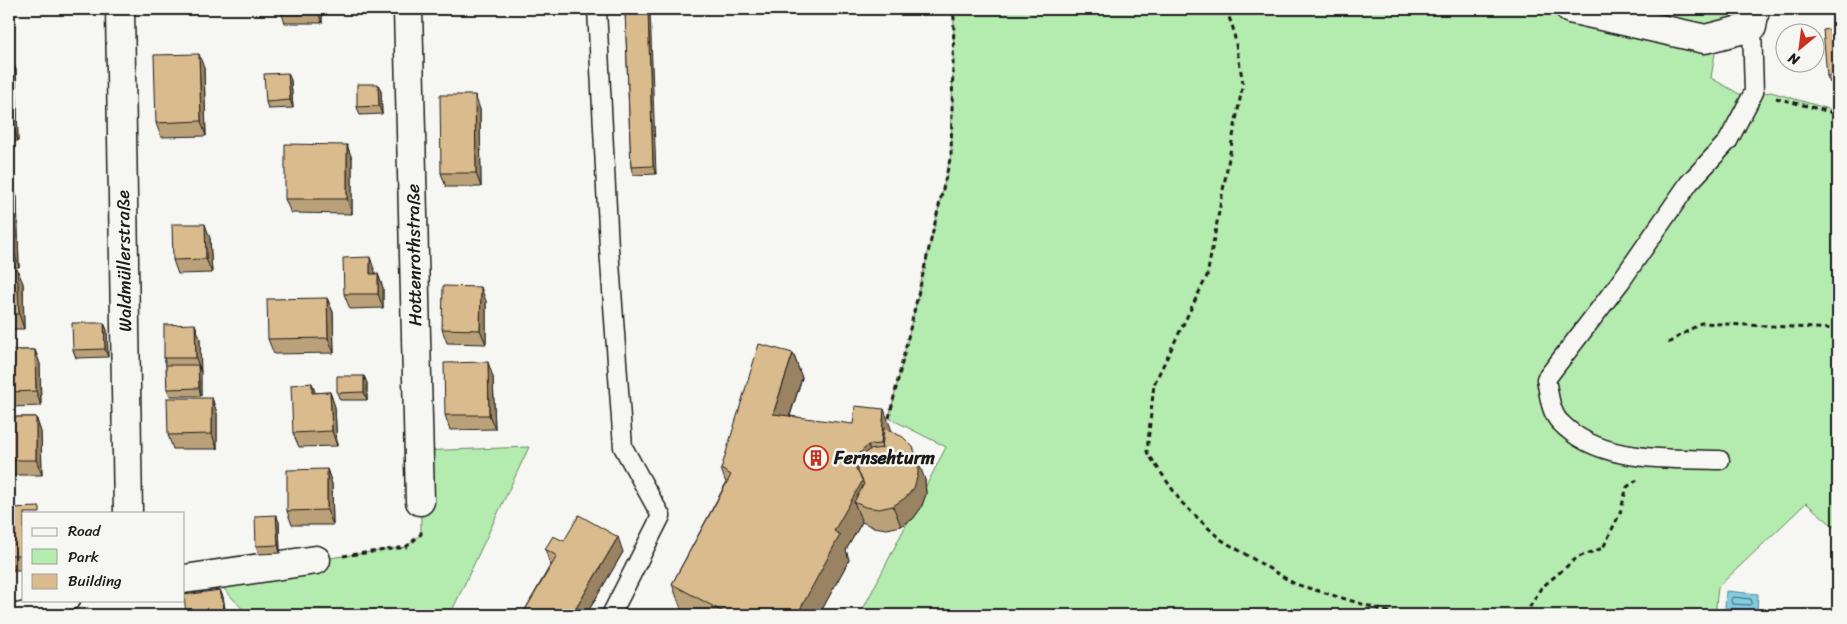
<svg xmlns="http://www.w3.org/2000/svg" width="1847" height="624" viewBox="0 0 1847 624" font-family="Sriracha,sans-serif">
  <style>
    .green { fill: #b4ebae; stroke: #688465 }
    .water { fill: #81cce1; stroke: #598692 }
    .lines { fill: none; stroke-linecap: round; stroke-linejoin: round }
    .shore { stroke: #44626b; stroke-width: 1 }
    .lane-casing { stroke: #1c1c1c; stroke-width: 21 }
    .street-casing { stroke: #1c1c1c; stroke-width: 31 }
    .path { stroke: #1c1c1c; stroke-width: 3; stroke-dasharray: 5 4; stroke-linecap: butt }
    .lane { stroke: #f6f6f2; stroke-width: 18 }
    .street { stroke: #f6f6f2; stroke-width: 28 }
    .wall { fill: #bba179; stroke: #1c1c1c }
    .shaded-wall { fill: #998363; stroke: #1c1c1c }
    .building { fill: #dabb8d; stroke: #1c1c1c }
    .labels { text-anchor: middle; stroke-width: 5; stroke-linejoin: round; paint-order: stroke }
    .street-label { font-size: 18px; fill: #1c1c1c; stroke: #f6f6f2 }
    .poi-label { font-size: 18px; font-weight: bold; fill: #1c1c1c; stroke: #f6f6f2; text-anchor: start }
  </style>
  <rect width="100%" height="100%" fill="#f6f6f2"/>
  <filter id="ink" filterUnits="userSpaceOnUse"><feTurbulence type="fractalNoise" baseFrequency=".02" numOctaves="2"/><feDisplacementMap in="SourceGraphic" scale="10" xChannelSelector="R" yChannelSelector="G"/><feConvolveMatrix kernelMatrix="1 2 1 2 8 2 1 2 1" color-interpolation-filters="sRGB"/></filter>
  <g filter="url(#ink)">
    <!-- green -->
    <path class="green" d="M952 9H1741V16L1719 28 1711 78 1743 96 1771 92 1829 109H1838V530L1806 503 1718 587 1715 615H860L946 447 889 418 951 155 954 18Z
      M529 447 450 615H248L211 575 406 547 421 534 420 451Z"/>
    <!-- water -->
    <path class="water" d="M1726 591 1758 594 1757 611 1725 608Z"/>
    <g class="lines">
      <!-- shore -->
      <path class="shore" d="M1733 597 1751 599 1752 603 1750 605 1732 604 1731 601Z"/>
      <defs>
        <path id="lane" d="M597 9 609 248 623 447 661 516 611 615
          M1720 460C1668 458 1600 464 1560 422 1550 412 1549 393 1546 379L1621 281 1689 183 1728 141 1754 92 1752 27
          M9 615 71 600"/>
        <path id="street" d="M120 9 128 513
          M408 9 420 501
          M1570 9 1705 39 1752 27 1755 9
          M184 579 316 560"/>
      </defs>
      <!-- lane casing -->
      <use href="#lane" class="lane-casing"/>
      <!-- street casing -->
      <use href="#street" class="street-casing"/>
      <!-- path -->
      <path class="path" d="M1226 9 1233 28 1243 83 1207 276 1154 384 1147 452 1181 502 1220 539 1295 584 1399 615
        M1776 98 1838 114
        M1668 343 1701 323 1838 329
        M889 418 951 155 954 18 952 9
        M343 556 406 547 421 534V529
        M1525 615 1541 588 1578 557 1603 548 1620 513 1627 487 1637 480"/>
      <!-- lane -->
      <use href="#lane" class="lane"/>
      <!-- street -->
      <use href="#street" class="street"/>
    </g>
    <!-- wall -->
    <path class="wall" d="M9 9H25L9 10Z
      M280 9H322V23H285Z
      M625 9 656 174 633 175 631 167Z
      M1838 28V83H1830L1827 76Z
      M9 55H11L16 70 18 141 9 142Z
      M204 68 206 136 161 137 156 123Z
      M291 80 293 108 268 109 266 102Z
      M381 91 382 114 360 115 357 107Z
      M480 109 481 187H446L441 173Z
      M347 145 352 159V214L291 213 285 199Z
      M9 183 17 197 19 267H9Z
      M210 238 212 273 178 274 173 260Z
      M9 269 23 283 24 329H9Z
      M375 272V274H378L383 288V308L350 309 344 294Z
      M327 298 333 312 334 353 274 354 268 339Z
      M486 301V344L447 343 442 329Z
      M104 323 107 330 108 357 76 358 73 350Z
      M195 324 200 339 201 396H170L167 389 166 365 164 358Z
      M9 350H35L40 364 41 406 9 407Z
      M793 353 802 378 790 416 892 432 925 480 926 494 921 508 913 519 901 526 887 529 873 527 862 522 846 550 849 560 819 615H692L681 609 672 584 726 483 721 469Z
      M364 376 367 383V400H340L337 393Z
      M493 377 495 429 450 430 445 415Z
      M312 383 315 393 330 392 335 407 337 446 299 447 293 433Z
      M212 398 217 413V449H173L168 435Z
      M9 417H36L41 432 42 475H9Z
      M327 469 332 484 333 525H292L287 511Z
      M9 508 24 513V570H9Z
      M276 515 279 522 280 553 259 554 256 546Z
      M564 541 623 552 586 615H522L551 564H550L545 549Z
      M220 590 223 597 226 615H186Z"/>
    <!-- shaded-wall -->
    <path class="shaded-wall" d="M317 9H322V23Z
      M648 9H650L656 174 653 166Z
      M199 54 204 68 206 136 201 121Z
      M11 55 16 70 18 141 13 127Z
      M288 73 291 80 293 108 290 100Z
      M378 84 381 91 382 114 379 106Z
      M475 95 480 109 481 187 476 173Z
      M347 145 352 159V214L347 199Z
      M12 183 17 197 19 267 14 253Z
      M205 224 210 238 212 273 206 259Z
      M370 257 375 272 376 289 370 274Z
      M17 269 23 283 24 329 19 314Z
      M378 274 383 288V308L378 294Z
      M481 287 486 301V344L480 330Z
      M327 298 333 312 334 353 328 338Z
      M104 323 107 330 108 357 105 349Z
      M195 324 200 339 201 372 196 358Z
      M35 350 40 364 41 406 36 391Z
      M793 353 802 378 782 439 773 414Z
      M488 362 493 377 495 429 489 415Z
      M198 365 201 372V396L199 388Z
      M364 376 367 383V400L364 392Z
      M312 383 317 398 312 393Z
      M330 392 335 407 337 446 332 431Z
      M212 398 217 413V449L212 434Z
      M884 409 893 434 890 468 881 444Z
      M36 417 41 432 42 475 36 460Z
      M868 445 877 470 854 502 862 522 846 550 849 560 819 615H797L834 531 857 456Z
      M918 460 925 480 926 494 921 508 913 519 901 526 893 506Z
      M327 469 332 484 333 525 327 510Z
      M276 515 279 522 280 553 278 545Z
      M618 537 623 552 586 615H572Z
      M220 590 223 597 226 615 224 610Z"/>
    <!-- building -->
    <path class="building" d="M625 9H648L653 166 631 167Z
      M1838 28V75L1827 76 1823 30Z
      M199 54 201 121 156 123 154 55Z
      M9 55H11L13 127H9Z
      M288 73 290 100 266 102 264 74Z
      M357 84H378L379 106 357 107Z
      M440 95H475L476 173H441Z
      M285 144 347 145V199H285Z
      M9 183H12L14 253H9Z
      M172 224H205L206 259 173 260Z
      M370 257V274H378V294H344L343 258Z
      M9 269H17L19 314H9Z
      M443 286 481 287 480 330 442 329Z
      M327 298 328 338 268 339 267 299Z
      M72 323H104L105 349 73 350Z
      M195 324 196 358H164V325Z
      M759 344 793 353 773 414 853 424 855 406 884 409 881 444 868 445 857 456 856 469 863 480 834 531 840 535 797 615H729L672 584 731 475 721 469Z
      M9 350H35L36 391 9 392Z
      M488 362 489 415H445L444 363Z
      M166 365H198L199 388 167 389Z
      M337 376H364V392L337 393Z
      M312 383V393L330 392 332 431 293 433 291 385Z
      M167 398H212V434L168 435Z
      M9 417H36V460H9Z
      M884 428 903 437 913 447 918 460V474L914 488 905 498 893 506 879 509 865 507 854 502 864 484 858 472 859 460 869 450 882 448Z
      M327 469V510L287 511V470Z
      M40 507V513H24V555H9V508Z
      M276 515 278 545 256 546 255 516Z
      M579 515 618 537 572 615H522L557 556 545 549 553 536 564 541Z
      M220 590 224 610 186 615 184 595Z"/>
  </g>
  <!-- icons -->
  <defs>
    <symbol id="building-ring" viewBox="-11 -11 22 22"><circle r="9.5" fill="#f6f6f2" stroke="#c8321e" stroke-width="1.5"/><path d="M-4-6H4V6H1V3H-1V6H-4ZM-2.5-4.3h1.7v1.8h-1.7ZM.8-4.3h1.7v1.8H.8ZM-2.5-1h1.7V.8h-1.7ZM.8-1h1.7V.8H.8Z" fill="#c8321e"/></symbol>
  </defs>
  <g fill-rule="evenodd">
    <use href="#building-ring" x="802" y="444" width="28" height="28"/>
  </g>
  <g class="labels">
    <!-- street labels -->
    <g class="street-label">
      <text transform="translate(414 255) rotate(-91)" y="6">Hottenrothstraße</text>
      <text transform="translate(124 261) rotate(-91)" y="6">Waldmüllerstraße</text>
    </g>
    <!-- poi labels -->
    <g class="poi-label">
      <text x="834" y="464">Fernsehturm</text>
    </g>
  </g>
  <!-- margin -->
  <rect width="1847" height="624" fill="none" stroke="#f6f6f2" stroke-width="30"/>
  <rect x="15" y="15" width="1817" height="594" fill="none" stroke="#1c1c1c" stroke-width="2" filter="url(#ink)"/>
  <!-- legend -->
  <rect x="22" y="512" width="162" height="90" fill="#f6f6f2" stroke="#9f9f9c"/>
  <rect x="32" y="528" width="25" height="8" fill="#f6f6f2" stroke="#9f9f9c"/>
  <text x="68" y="536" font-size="15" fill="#1c1c1c">Road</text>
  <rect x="32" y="549" width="25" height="15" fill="#b4ebae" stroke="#9f9f9c"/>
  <text x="68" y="562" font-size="15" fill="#1c1c1c">Park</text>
  <rect x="32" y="574" width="25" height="15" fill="#dabb8d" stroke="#9f9f9c"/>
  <text x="68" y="586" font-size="15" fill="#1c1c1c">Building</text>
  <!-- north arrow -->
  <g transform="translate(1800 48) rotate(209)"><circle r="24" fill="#f6f6f2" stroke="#9f9f9c"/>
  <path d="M0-4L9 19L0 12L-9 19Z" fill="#c8321e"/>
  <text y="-8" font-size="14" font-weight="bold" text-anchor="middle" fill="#1c1c1c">N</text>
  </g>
</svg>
